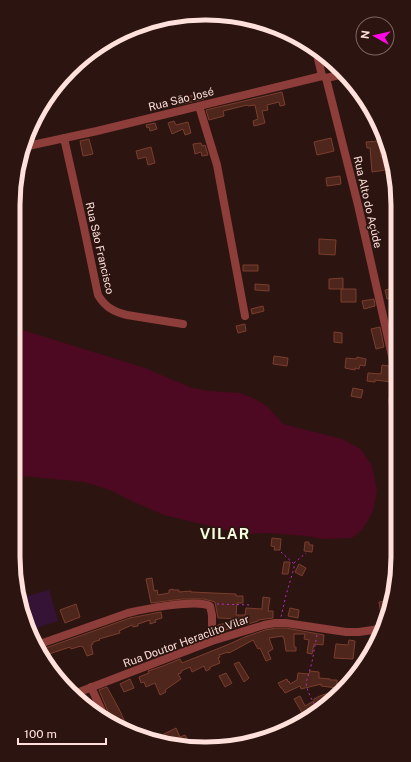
<svg xmlns="http://www.w3.org/2000/svg" width="411" height="762" viewBox="0 0 411 762" font-family="'Public Sans',sans-serif">
  <style>
    .green { fill: #351336 }
    .water { fill: #4c0921 }
    .building { fill: #4e261c; stroke: #7b3d2d }
    .lines { fill: none; stroke-linecap: round; stroke-linejoin: round }
    .path { stroke: #ba2cc2; stroke-width: 1; stroke-dasharray: 2 3; stroke-linecap: butt }
    .minor { stroke: #8d3d3a; stroke-width: 8 }
    .labels { text-anchor: middle; stroke-width: 3.5; stroke-linejoin: round; paint-order: stroke }
    .street-label { font-size: 11px; fill: #ffe0db; stroke: #2c1510 }
    .district-label { font-size: 15px; font-weight: bold; letter-spacing: 1px; fill: #f3ffdd; stroke: #2c1510 }
    .rim { fill: none; stroke: #ffe0db; stroke-width: 5 }
  </style>
  <rect width="100%" height="100%" fill="#2c1510"/>
  <!-- green -->
  <path class="green" d="M49 590 58 621 36 628 27 596Z"/>
  <!-- water -->
  <path class="water" d="M13 327 145 368 192 388 210 391 240 393 255 399 267 406 283 424 342 439 361 449 372 466 377 490 373 511 363 529 352 538 324 539 306 536 267 533 243 534 164 515 136 503 110 490 84 482 13 475Z"/>
  <!-- building -->
  <path class="building" d="M282 92 285 105 280 106 279 102 267 105 268 110 262 111 265 123 254 126 253 121 258 119 255 105 248 106 247 105 223 111 224 116 209 120 206 110Z
    M200 93V94L203 93 204 99 178 105V97H187Z
    M174 121 176 125 188 122 191 133 185 135 183 129 172 134 168 123Z
    M155 123 157 129 150 131 149 127 147 128 146 125Z
    M331 138 334 151 317 155 314 142Z
    M89 139 93 154 83 156 80 141Z
    M379 141 381 157H384L385 159 388 158 393 173 386 174V170L372 172 370 148H367L366 142Z
    M201 143 202 146 205 145 208 155 202 156 201 152 195 154 193 144Z
    M151 147 155 163 148 165 146 157 138 159 136 151Z
    M340 176 341 184 327 186 326 178Z
    M319 239 336 240 335 255 319 254Z
    M243 265H258V271H243Z
    M343 278V289H329V279Z
    M255 284 269 285V291L255 290Z
    M397 287V296L387 299 385 290Z
    M341 289H356V302H341Z
    M374 299 375 306 364 309 362 301Z
    M263 306 264 311 252 314 251 309Z
    M245 324 246 331 238 333 236 326Z
    M380 327 384 347 376 349 371 329Z
    M334 332 342 333V343L334 342Z
    M274 356 288 358 287 366 273 364Z
    M357 357 366 359 365 366 360 365 359 369 355 368V370L345 368 346 358 356 359Z
    M382 365 389 366 390 371 389 375H391L392 382 375 380V382L367 381 368 373 381 374Z
    M396 386 397 389V408H395V404H389V398H393L390 387Z
    M353 388 363 390 361 398 351 396Z
    M272 538 281 539 280 550H274L275 547 271 546Z
    M305 542H309V545H313L312 552 304 551Z
    M284 562H290L288 574H282Z
    M299 564 306 568 302 576 295 572Z
    M152 578 154 591 157 590 158 595 169 593V590L173 589V590H179V592L191 591V592L236 594V596H243V603H237L236 615H245L246 608 262 609 263 597 270 598 268 611H273V618L258 620V621L248 624 236 626 237 627 218 632V625L243 619 218 618 215 602 204 599H182L151 603 146 579Z
    M385 601 386 607 382 620 379 602Z
    M76 604 80 617 65 623 60 610Z
    M290 608 299 610 298 618 288 616Z
    M161 612 162 618 155 620 156 622 150 624V620L138 624V626L133 627 132 625 123 629 119 631 120 633 99 639 100 640 93 642V644L91 645 93 654 87 656 83 647H82L81 646 71 649 70 647 43 656 40 650 130 618Z
    M276 628H286L324 635 323 645 314 644 312 654 307 653 309 640 304 639 305 634H294V647H296V651H286L284 638H283V636L269 638 273 649 268 652 271 659 266 661 260 648 258 649 253 640 231 652 228 653V652L219 655 220 657 218 658 220 663 210 667V669L206 671 204 666 192 672 190 667 181 671V673L178 674 181 679 165 690 166 692 160 695 155 683 146 687 144 682 141 683 139 677 149 673 148 671 163 666 180 659 182 663 227 645 245 637 265 630Z
    M349 640 355 641 353 659 334 658 336 644 348 645Z
    M239 662 249 678 244 682 234 664Z
    M310 671 319 672V678L330 679V680H337V688L321 686V684L301 689 300 686 285 693 282 688H281L278 683 287 679 288 682 289 681 290 684 297 680 298 673 309 674Z
    M226 673 232 683 225 687 219 676Z
    M130 679 134 688 124 692 120 684Z
    M107 687 119 709 125 722 123 723 127 729 113 723 111 719 99 690Z
    M337 690V695L333 701 324 704 325 706 305 718 294 699 300 696 305 706 314 701V699L320 696Z
    M176 728 180 737 185 735 187 739 179 743 180 745 169 744 164 734Z"/>
  <g class="lines">
    <!-- path -->
    <path class="path" d="M281 552 294 564V568L286 595 281 617
      M294 563 306 553
      M217 604 251 605
      M317 635 312 662 306 683C307 692 313 702 318 710"/>
    <!-- minor -->
    <path class="minor" d="M317 54 322 76
      M326 78 358 205 397 378
      M199 106 217 165 245 316
      M64 138 83 223 98 295C105 307 114 312 127 315L183 324
      M28 146 97 131 322 76 326 78 340 75
      M37 645 128 613C144 609 196 599 210 606L212 615V641
      M91 687 106 720
      M74 694 212 641 264 625 275 623H286L346 632H359L379 629"/>
  </g>
  <g class="labels">
    <!-- street labels -->
    <g class="street-label">
      <text transform="translate(181 99) rotate(-14)" y="4">Rua São José</text>
      <text transform="translate(368 202) rotate(77)" y="4">Rua Alto do Açúde</text>
      <text transform="translate(100 248) rotate(77)" y="4">Rua Sâo Francisco</text>
      <text transform="translate(186 641) rotate(-20)" y="4">Rua Doutor Heraclito Vilar</text>
    </g>
    <!-- district labels -->
    <g class="district-label">
      <text x="225" y="539">VILAR</text>
    </g>
  </g>
  <!-- crop -->
  <path d="M0 0H411V762H0ZM205 20H206A185 185 0 0 1 391 205V557A185 185 0 0 1 206 742H205A185 185 0 0 1 20 557V205A185 185 0 0 1 205 20Z" fill="#2c1510" fill-rule="evenodd"/>
  <path class="rim" d="M205 20H206A185 185 0 0 1 391 205V557A185 185 0 0 1 206 742H205A185 185 0 0 1 20 557V205A185 185 0 0 1 205 20Z"/>
  <!-- north arrow -->
  <g transform="translate(375 36) rotate(278)"><circle r="19" fill="#2c1510" stroke="#806661"/>
  <path d="M0-3L7 15L0 10L-7 15Z" fill="#ff07e5"/>
  <text y="-6" font-size="11" font-weight="bold" text-anchor="middle" fill="#ffe0db">N</text>
  </g>
  <!-- scale -->
  <path d="M18 738v6h88v-6" fill="none" stroke="#ffe0db" stroke-width="2"/>
  <text x="24" y="738" font-size="12" fill="#ffe0db" stroke="#2c1510" stroke-width="3" paint-order="stroke">100 m</text>
</svg>
